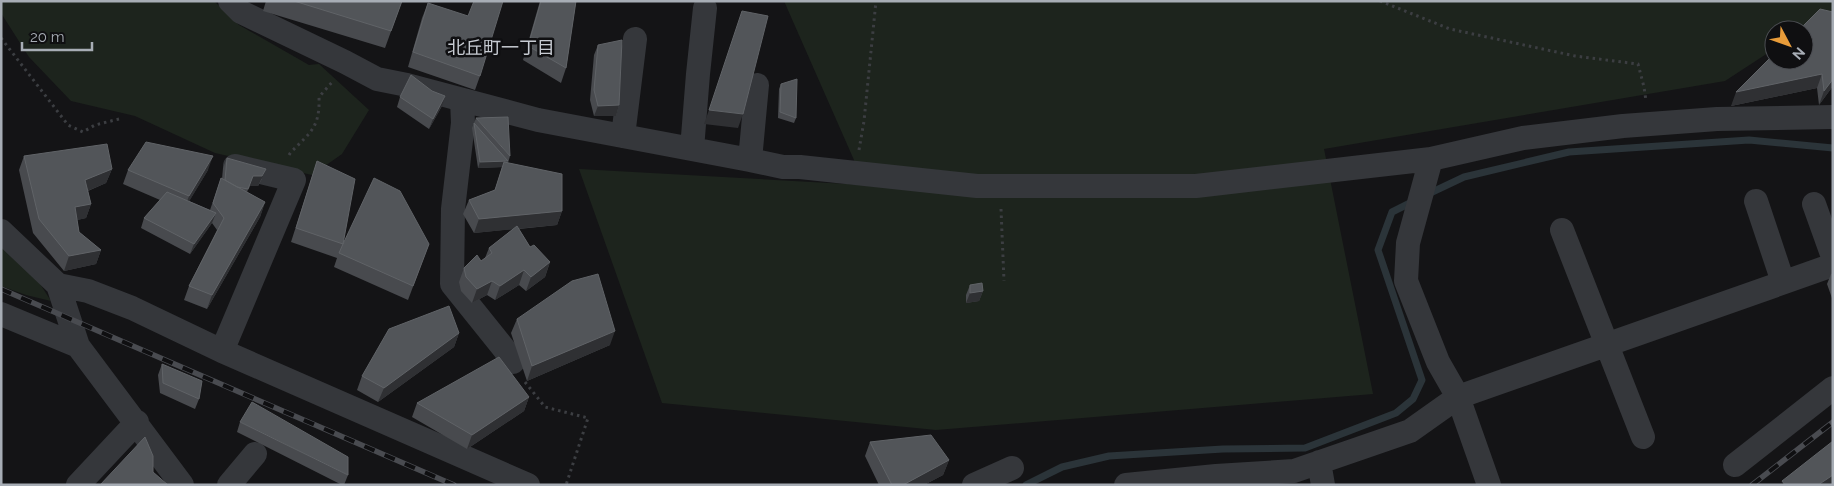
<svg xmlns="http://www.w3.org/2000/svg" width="1834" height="486" viewBox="0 0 1834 486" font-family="Raleway,'Noto Sans JP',sans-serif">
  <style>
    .green { fill: #1d241d }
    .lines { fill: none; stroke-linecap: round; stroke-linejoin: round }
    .stream { stroke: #2b3439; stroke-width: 7 }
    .path { stroke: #3c3e42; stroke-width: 3; stroke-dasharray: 2.5 4; stroke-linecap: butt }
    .street { stroke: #35373b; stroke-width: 24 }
    .rail-casing { stroke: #494b50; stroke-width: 5.5 }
    .rail { stroke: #0f0f11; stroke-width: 4; stroke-dasharray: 11; stroke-linecap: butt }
    .wall { fill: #484a4e }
    .shaded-wall { fill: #2f3033 }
    .building { fill: #525559; stroke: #606367 }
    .labels { text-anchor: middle; stroke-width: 5; stroke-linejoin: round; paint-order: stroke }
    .neighbourhood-label { font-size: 18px; fill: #c7cbd2; stroke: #0f0f11 }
  </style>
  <rect width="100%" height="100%" fill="#141416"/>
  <!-- green -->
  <path class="green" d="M1 1H214L239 25 309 65 319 64 369 110 342 154 312 175 215 153 135 116 71 101 29 57 1 13Z
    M784 1H1833V12L1804 30H1774V49L1725 81 1324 149 1373 394 936 430 662 403 579 169 865 185Z
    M1 238 35 276 51 301 26 295 1 286Z"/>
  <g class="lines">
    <!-- stream -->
    <path class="stream" d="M1426 195 1464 177 1569 152 1749 140 1833 148
      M1026 485 1062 467 1109 456 1223 449 1305 448 1396 413 1413 399 1422 380 1378 250 1392 212 1414 201"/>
    <!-- path -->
    <path class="path" d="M1380 1 1450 29 1575 56 1638 64 1644 87 1646 101
      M1 38 68 125 83 132 95 125 119 119
      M859 150 864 121 876 1
      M289 155 291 152C311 132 320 127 319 97L333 81
      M1001 209 1004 281
      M525 382 545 407 588 418 566 485"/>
    <!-- street -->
    <path class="street" d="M230 1 241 12 345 62 377 79 407 85 538 120 750 160 783 167H800L977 186H1196L1431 159 1523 138 1623 126 1717 119 1833 117
      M462 100 463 123 453 209 452 284 505 350 513 362
      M623 136 635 39
      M692 149 698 74 705 8
      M1431 159 1408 243 1406 281 1438 362 1458 397 1489 485
      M750 160 757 85
      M1756 201 1783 282
      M1814 204 1833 257
      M1562 230 1643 437
      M1 231 58 285 78 346 182 485
      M58 285 88 291 132 308 222 351 528 485
      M1 314 78 346
      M222 351 294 180 235 166
      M1319 462 1323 485
      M1735 465 1833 388
      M78 485 137 422
      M229 485 255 454
      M974 485 1012 468
      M1126 485 1216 476 1294 471 1410 431 1458 397 1833 265"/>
    <defs>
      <path id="rail" d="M1 289 454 485
        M1752 485 1833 422"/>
    </defs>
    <!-- rail casing -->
    <use href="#rail" class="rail-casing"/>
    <!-- rail -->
    <use href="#rail" class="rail"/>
  </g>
  <!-- wall -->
  <path class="wall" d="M266 1H402L385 48 263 11Z
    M540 1H576L566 68 561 83 523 60Z
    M428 3 480 76 475 90 408 67 422 18Z
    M1804 30 1833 86 1819 105 1817 88 1731 106Z
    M598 45 619 105 616 116H594L590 100 594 55Z
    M781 84 796 118 794 123 778 118 779 89Z
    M400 97 442 106 429 129 397 107Z
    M476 118 510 156 508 163 562 211 557 225 519 229 530 247 550 262 545 277 526 291 519 285 495 300 487 295 472 303 461 291 459 282 464 268 481 261 485 258 489 248 513 229 474 233 463 214 469 200 495 190 502 167 478 168 472 128Z
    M24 156 112 169 106 183 88 191 91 204 86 218 77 220 79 232 101 250 96 264 64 271 33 233 19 170Z
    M227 158 262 179 258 186H250L247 192 265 202 260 217 207 309 184 300 189 286 217 230 212 223 190 254 141 228 144 218 160 200 123 184 128 170H208L189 201 210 210 221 178 222 179 223 168Z
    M317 161 343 244H429L408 300 334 267 337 258 291 242Z
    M1833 273V301L1827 284 1831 274Z
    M970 285 983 291 979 301 966 303V295Z
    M517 319 610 345 527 381 511 333Z
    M459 333 454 347 378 402 357 390 362 376Z
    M162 364 199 399 195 409 160 393 158 375Z
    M529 397 524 411 467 449 412 417 417 403Z
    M240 422 348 475 344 485H342L237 432Z
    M870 442 949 460 943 475 924 485H879L865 456Z"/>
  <!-- shaded-wall -->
  <path class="shaded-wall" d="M593 1H686L685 2Z
    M1822 74 1817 88 1731 106 1736 92Z
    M1833 79V86L1819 105 1824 91Z
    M445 96 442 106 429 129 433 119Z
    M619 105 616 116H594L598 106Z
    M709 110 743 114 738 128 704 124Z
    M213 156 208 170 184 210 189 196Z
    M508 161 506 167 478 168 480 162Z
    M112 169 106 183 80 194 85 180Z
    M266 169 258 186H250L244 199 253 176Z
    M265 202 260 217 207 309 212 295Z
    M91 204 86 218 69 222 75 207Z
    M562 211 557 225 474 233 479 219Z
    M216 213 212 223 190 254 194 244Z
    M101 250 96 264 64 271 69 256Z
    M550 262 545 277 526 291 531 277Z
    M524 270 519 285 495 300 500 286Z
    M492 281 487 295 472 303 477 289Z
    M983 291 979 301 966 303 970 293Z
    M615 331 610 345 527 381 532 366Z
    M459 333 454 347 378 402 384 388Z
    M529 397 524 411 467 449 472 435Z
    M949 460 943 475 924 485H903Z
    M1833 475V485H1818Z"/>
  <!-- building -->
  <path class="building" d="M294 1H402L391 31Z
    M474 1H503L480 76 413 52 428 3 468 16Z
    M541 1H576L566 68 528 46Z
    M1820 9 1833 12V79L1824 91 1822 74 1736 92 1774 54V60H1804V30H1799Z
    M742 11 768 16 743 114 709 110Z
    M622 40 619 105 598 106 594 90 598 45Z
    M411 75 432 91 445 96 433 119 400 97Z
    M797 79 796 118 780 112 781 84Z
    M508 117 510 156 476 118Z
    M474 123 508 161 480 162Z
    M146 142 213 156 189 196 128 170Z
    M107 144 112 169 85 180 91 204 75 207 79 232 101 250 69 256 39 219 24 156Z
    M227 158 266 169 262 176H253L248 189 237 187 225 180Z
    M317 161 355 179 343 244 374 178 400 191 429 244 413 286 339 253 343 244 296 228Z
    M504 162 562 174V211L479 219 469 200 495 190Z
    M221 178 265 202 212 295 189 286 224 218 213 203Z
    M167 192 216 213 194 244 144 218Z
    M517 226 530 247 534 245 550 262 531 277 524 270 500 286 492 281 477 289 466 277 464 268 477 255 481 261 492 253 489 248Z
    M598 274 615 331 532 366 517 319 572 281Z
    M982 283 983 291 970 293V285Z
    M449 306 459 333 384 388 362 376 389 329Z
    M499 357 529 397 472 435 417 403Z
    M162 364 202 381 199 399 163 383Z
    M252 402 348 457V475L240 422Z
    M931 435 949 460 903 485H892L870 442Z
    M145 437 153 456V472L168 485H100Z
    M1833 441V475L1818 485H1785L1782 481Z"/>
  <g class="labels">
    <!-- neighbourhood labels -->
    <g class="neighbourhood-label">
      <text x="501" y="54">北丘町一丁目</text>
    </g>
  </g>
  <!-- border -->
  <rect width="1834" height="486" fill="none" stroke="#a7adb5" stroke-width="5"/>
  <!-- north arrow -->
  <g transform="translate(1789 45) rotate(131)"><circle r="24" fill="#0f0f11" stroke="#4c4e53"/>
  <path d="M0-4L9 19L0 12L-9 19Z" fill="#e89c3a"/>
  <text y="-8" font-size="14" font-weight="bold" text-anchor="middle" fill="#a7adb5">N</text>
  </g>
  <!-- scale -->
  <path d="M22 42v8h70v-8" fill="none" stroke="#a7adb5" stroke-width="2.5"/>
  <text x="30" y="42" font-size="15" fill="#a7adb5" stroke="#0f0f11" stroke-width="4" paint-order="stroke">20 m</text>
</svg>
